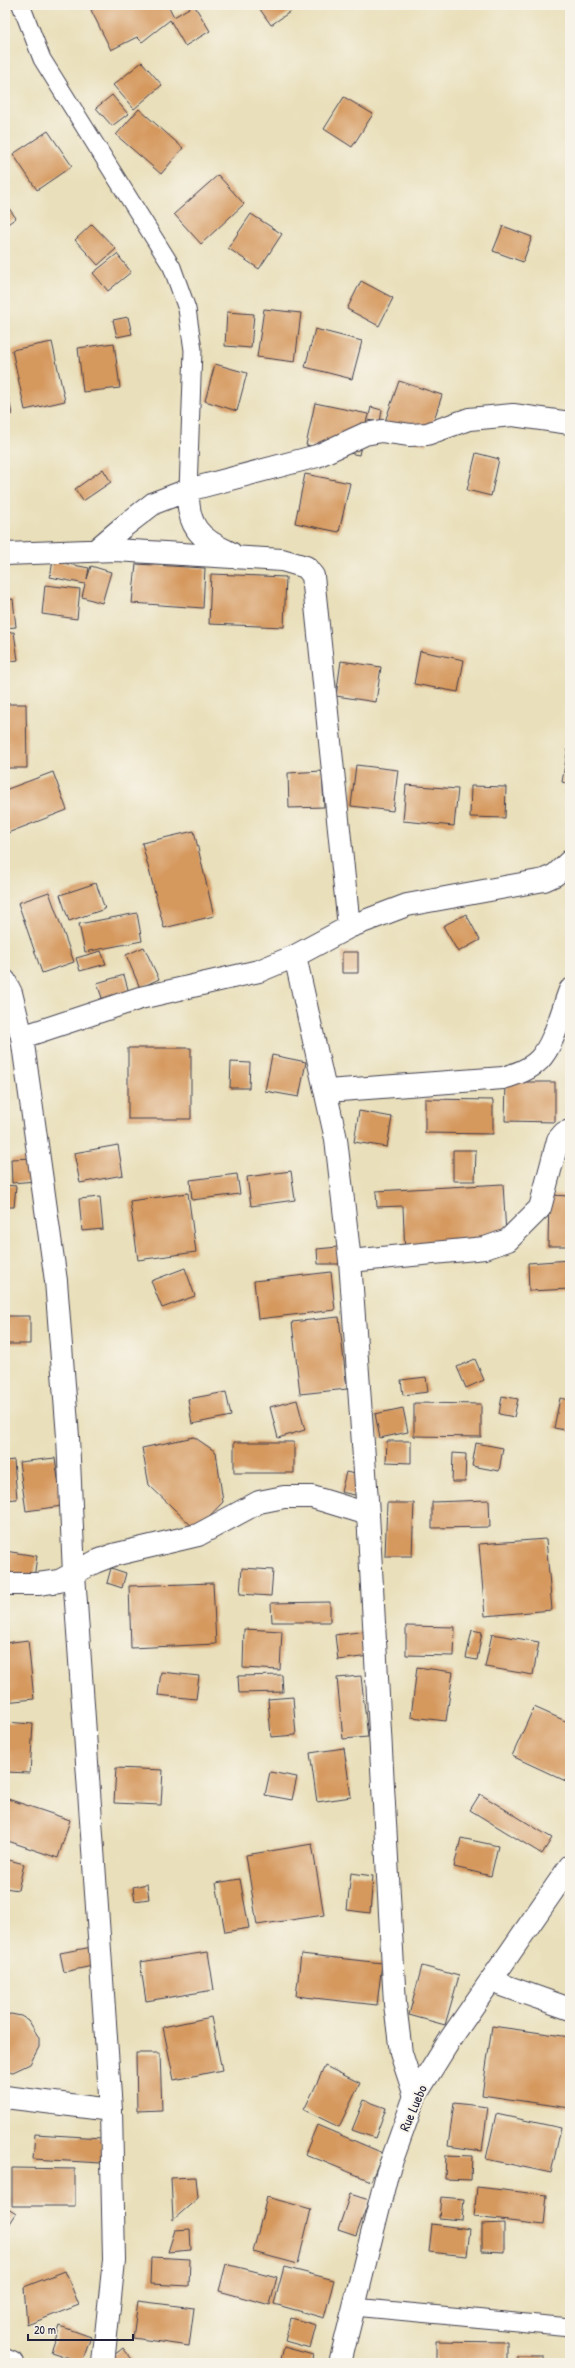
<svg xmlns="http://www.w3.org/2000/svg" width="575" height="2368" viewBox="0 0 575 2368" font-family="'Patrick Hand',sans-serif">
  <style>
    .building { fill: #d5985d }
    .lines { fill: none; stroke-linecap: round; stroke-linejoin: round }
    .lane-casing { stroke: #403e4e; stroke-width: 19 }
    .street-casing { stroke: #403e4e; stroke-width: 24 }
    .secondary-casing { stroke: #403e4e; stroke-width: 24 }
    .lane { stroke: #fff; stroke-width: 17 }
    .street { stroke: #fff; stroke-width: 22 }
    .secondary { stroke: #fff; stroke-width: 22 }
    .labels { text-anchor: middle; stroke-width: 4; stroke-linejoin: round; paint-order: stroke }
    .street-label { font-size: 14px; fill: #22223b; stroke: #f7f3e8 }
  </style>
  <rect width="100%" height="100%" fill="#f7f3e8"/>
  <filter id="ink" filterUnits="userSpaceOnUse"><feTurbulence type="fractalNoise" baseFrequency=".025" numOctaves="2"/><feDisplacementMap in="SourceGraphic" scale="8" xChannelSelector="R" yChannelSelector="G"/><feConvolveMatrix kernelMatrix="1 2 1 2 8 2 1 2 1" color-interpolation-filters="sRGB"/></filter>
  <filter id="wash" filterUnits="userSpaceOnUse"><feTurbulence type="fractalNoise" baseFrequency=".012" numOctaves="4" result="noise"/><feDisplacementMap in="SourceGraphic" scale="16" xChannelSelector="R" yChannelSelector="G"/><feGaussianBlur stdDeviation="0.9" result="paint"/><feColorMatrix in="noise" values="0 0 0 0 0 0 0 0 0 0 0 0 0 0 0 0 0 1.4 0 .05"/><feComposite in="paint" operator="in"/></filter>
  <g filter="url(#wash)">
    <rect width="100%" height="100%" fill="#e9dfba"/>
    <g id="blocks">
      <!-- building -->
      <path class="building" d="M102 5H168L174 17 194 5 210 31 185 46 170 20 142 42 137 37 111 50 91 10Z
        M257 5H300L271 25Z
        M142 62 162 85 134 109 113 85Z
        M5 70 10 79 5 82Z
        M112 95 128 114 112 126 96 108Z
        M344 97 373 114 352 147 324 129Z
        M139 109 183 148 161 174 116 135Z
        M48 131 72 166 37 190 13 154Z
        M218 175 244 204 201 244 174 214Z
        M5 203 16 218 5 226Z
        M251 214 282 234 259 269 228 248Z
        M92 224 116 249 98 265 75 240Z
        M503 226 532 237 523 262 493 251Z
        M117 254 131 272 108 291 93 273Z
        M361 281 393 298 379 326 347 309Z
        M264 309 301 313 295 362 257 357Z
        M227 312 254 314 251 348 225 346Z
        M128 317 132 334 117 337 113 320Z
        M315 329 362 341 352 379 305 367Z
        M52 342 65 401 25 410 12 350Z
        M114 343 120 388 83 392 78 348Z
        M215 364 247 373 237 411 205 401Z
        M5 381 12 414 5 416Z
        M399 381 442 395 426 445 382 430Z
        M315 403 368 414 359 455 306 445Z
        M371 407 382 410 380 422 368 420Z
        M476 453 499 459 491 496 467 490Z
        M103 469 111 482 83 501 75 489Z
        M305 474 350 483 339 532 295 523Z
        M53 561 89 568 87 579 91 566 111 572 102 603 82 597 85 584 50 577Z
        M136 564 205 568 203 608 132 603Z
        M211 574 286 577 284 627 209 624Z
        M45 585 80 589 77 619 42 614Z
        M13 599 16 627 5 628V600Z
        M14 632 18 660 5 662V633Z
        M420 651 464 660 458 692 414 684Z
        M341 661 381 667 376 702 336 696Z
        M5 704H26L27 768H5Z
        M569 742H570V784L562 782Z
        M356 765 398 770 393 811 351 806Z
        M322 771 324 807 289 808 288 773Z
        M53 772 67 810 5 834V790Z
        M406 785 458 789 454 826 403 821Z
        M471 786 506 787 505 818 470 817Z
        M194 831 214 916 164 928 142 843Z
        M96 883 105 909 69 921 60 895Z
        M49 892 74 962 42 973 18 903Z
        M137 913 142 941 85 952 79 924Z
        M466 914 480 940 458 952 443 926Z
        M144 947 159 979 140 988 126 955Z
        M101 951 106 964 80 971 76 958Z
        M342 952H358V973H342Z
        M124 975 129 993 103 1001 97 983Z
        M128 1048H191V1119H128Z
        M272 1055 306 1062 299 1097 265 1091Z
        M231 1062 250 1063 249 1088H230Z
        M506 1082H555V1122L505 1121Z
        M425 1099 493 1100V1134L425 1133Z
        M359 1111 392 1117 387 1147 354 1142Z
        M118 1145 123 1175 80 1183 74 1153Z
        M453 1150H476L475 1181H453Z
        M34 1158 36 1181 12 1183 11 1159Z
        M291 1171 295 1200 251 1206 247 1177Z
        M237 1174 240 1194 192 1200 190 1180Z
        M503 1184 507 1250 405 1255 403 1206 377 1207 376 1191Z
        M5 1185 16 1186 14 1207H5Z
        M188 1193 196 1252 138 1260 130 1201Z
        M549 1195 570 1196V1246H548Z
        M100 1197 103 1229 82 1231 79 1199Z
        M338 1247 339 1264H318L317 1249Z
        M570 1260V1289L529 1291 528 1263Z
        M185 1268 195 1296 162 1308 151 1281Z
        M331 1272 335 1310 258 1319 254 1281Z
        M5 1316H30V1344H5Z
        M339 1317 347 1389 300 1394 292 1322Z
        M475 1359 484 1380 466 1388 457 1367Z
        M426 1377 428 1392 403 1395 401 1380Z
        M226 1392 231 1416 192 1424 188 1399Z
        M502 1396 518 1399 514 1417 499 1414Z
        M560 1398 570 1400V1431L554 1428Z
        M297 1400 305 1430 278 1438 270 1407Z
        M414 1403 481 1404V1437L414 1436Z
        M403 1408 408 1432 380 1438 375 1414Z
        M194 1437 216 1452 223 1502 196 1530 149 1485 142 1448Z
        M387 1441H411V1463L386 1462Z
        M234 1442H294V1473H234Z
        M476 1443 503 1448 499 1471 472 1466Z
        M453 1453 466 1454 465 1482H452Z
        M55 1458 62 1506 26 1511 19 1462Z
        M14 1460 17 1499 5 1500V1461Z
        M346 1472 364 1476 359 1496 341 1492Z
        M489 1500 490 1527 432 1528V1502Z
        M387 1503H414L412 1556H385Z
        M546 1539 552 1610 485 1616 479 1544Z
        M5 1551 37 1556 34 1578 5 1574Z
        M111 1568 126 1573 122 1588 107 1583Z
        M242 1568 273 1570 271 1596 240 1594Z
        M213 1583 216 1644 131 1648 129 1586Z
        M330 1602V1622H272L271 1603Z
        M406 1626 455 1627 454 1656 406 1655Z
        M244 1629 282 1631 280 1670 243 1668Z
        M472 1630 482 1632 477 1660 466 1658Z
        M366 1631 369 1656 338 1660 335 1635Z
        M492 1634 539 1642 533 1675 485 1667Z
        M28 1640 34 1699 5 1702V1643Z
        M417 1667 453 1672 446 1721 411 1717Z
        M161 1672 199 1676 196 1699 158 1695Z
        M282 1675 283 1692 239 1693 238 1676Z
        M361 1676 368 1737 343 1739 337 1678Z
        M293 1697 296 1735 271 1737 268 1699Z
        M534 1707 570 1723V1783L512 1756Z
        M5 1722 33 1724 30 1773 5 1772Z
        M344 1748 351 1797 317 1802 310 1753Z
        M116 1768 163 1770 161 1805 114 1803Z
        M270 1772 297 1777 292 1800 265 1795Z
        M480 1794 552 1838 542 1854 470 1810Z
        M5 1798 70 1820 58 1858 5 1840Z
        M461 1838 498 1846 491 1876 454 1867Z
        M312 1844 324 1915 257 1925 246 1855Z
        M5 1859 24 1864 18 1890 5 1888Z
        M351 1873 373 1876 370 1913 347 1910Z
        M240 1879 249 1928 225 1932 216 1883Z
        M147 1884 149 1899 135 1901 133 1887Z
        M92 1947 97 1965 64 1972 60 1953Z
        M208 1952 214 1990 146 2001 140 1962Z
        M301 1954 382 1963 377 2005 296 1996Z
        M422 1966 459 1976 445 2025 409 2015Z
        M11 2014 21 2016 29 2021 39 2038V2047L30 2064 13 2072 5 2071V2015Z
        M211 2017 222 2070 174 2080 163 2027Z
        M492 2026 570 2037V2108L482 2095Z
        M136 2053H160L162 2110 137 2111Z
        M325 2066 360 2083 339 2127 304 2110Z
        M364 2100 386 2108 375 2138 352 2130Z
        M454 2103 488 2107 482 2151 448 2146Z
        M496 2114 561 2128 551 2173 486 2159Z
        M317 2125 383 2153 371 2181 305 2154Z
        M35 2134 102 2138 101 2163 33 2159Z
        M446 2155 472 2156 471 2180 445 2179Z
        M12 2168 75 2169V2206H12Z
        M196 2177 198 2198 173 2220 171 2178Z
        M477 2187 547 2195 544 2225 474 2217Z
        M350 2194 369 2200 356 2236 338 2230Z
        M267 2197 311 2209 298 2264 253 2252Z
        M441 2197 464 2199 462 2220 439 2218Z
        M5 2207 16 2214 5 2231Z
        M504 2223V2252L482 2251V2224Z
        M432 2224 470 2229 467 2256 429 2252Z
        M190 2229 191 2250 168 2252 175 2230Z
        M151 2257 190 2259 189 2286 150 2284Z
        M226 2264 277 2277 270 2305 219 2291Z
        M284 2267 334 2280 324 2318 274 2304Z
        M65 2271 79 2305 27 2325 24 2287Z
        M138 2301 194 2308 189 2346 133 2338Z
        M291 2318 316 2325 310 2348 285 2341Z
        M60 2326 91 2337 82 2362 51 2352Z
        M436 2341 507 2342V2363H436Z
        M284 2347 313 2355 311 2363H280Z
        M123 2348 135 2363H104Z
        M518 2356H544V2363H518Z"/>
    </g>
  </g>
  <g filter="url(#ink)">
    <use href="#blocks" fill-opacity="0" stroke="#403e4e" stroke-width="1"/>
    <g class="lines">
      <defs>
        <path id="lane" d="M21 5 42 59 172 267 187 309 193 350 188 490
          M354 2307 570 2327"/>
        <path id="street" d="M188 490C187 526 199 539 231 553
          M96 550 123 527 154 503 188 490 317 456 365 434 382 431 410 435 427 434 469 419 513 415 570 423
          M5 554 115 550 282 560 306 567 313 576 349 927
          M295 956 336 1139 350 1261 368 1514 395 2004 401 2053 415 2096
          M5 981 11 993 22 1037 56 1281 68 1437 74 1574 111 2110 114 2260 103 2363
          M22 1037 140 998 259 971 295 956 349 927 407 905 544 880 555 875 570 861
          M327 1091 503 1078C516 1074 529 1070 539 1060 554 1045 562 1010 570 990
          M350 1261 485 1248 508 1240 540 1208 558 1140 564 1133 570 1131
          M5 1584H38L59 1581 95 1562 113 1555 198 1535 259 1502 284 1497H312L368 1514
          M491 1981 570 2009
          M5 2097 111 2110
          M5 2360 12 2363"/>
        <path id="secondary" d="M340 2363 387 2174 415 2096 451 2038 570 1866"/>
      </defs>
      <!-- lane casing -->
      <use href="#lane" class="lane-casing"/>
      <!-- street casing -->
      <use href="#street" class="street-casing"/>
      <!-- secondary casing -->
      <use href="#secondary" class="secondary-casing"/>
      <!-- lane -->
      <use href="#lane" class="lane"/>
      <!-- street -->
      <use href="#street" class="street"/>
      <!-- secondary -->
      <use href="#secondary" class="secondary"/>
    </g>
  </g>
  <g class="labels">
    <!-- street labels -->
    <g class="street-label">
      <text transform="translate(413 2108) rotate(-67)" y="5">Rue Luebo</text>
    </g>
  </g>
  <!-- margin -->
  <rect width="575" height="2368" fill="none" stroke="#f7f3e8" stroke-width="20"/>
  <!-- scale -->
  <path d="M28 2334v6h105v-6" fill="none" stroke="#22223b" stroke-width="2"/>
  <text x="34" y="2334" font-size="12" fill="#22223b" stroke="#f7f3e8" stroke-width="3" paint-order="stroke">20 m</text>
</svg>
